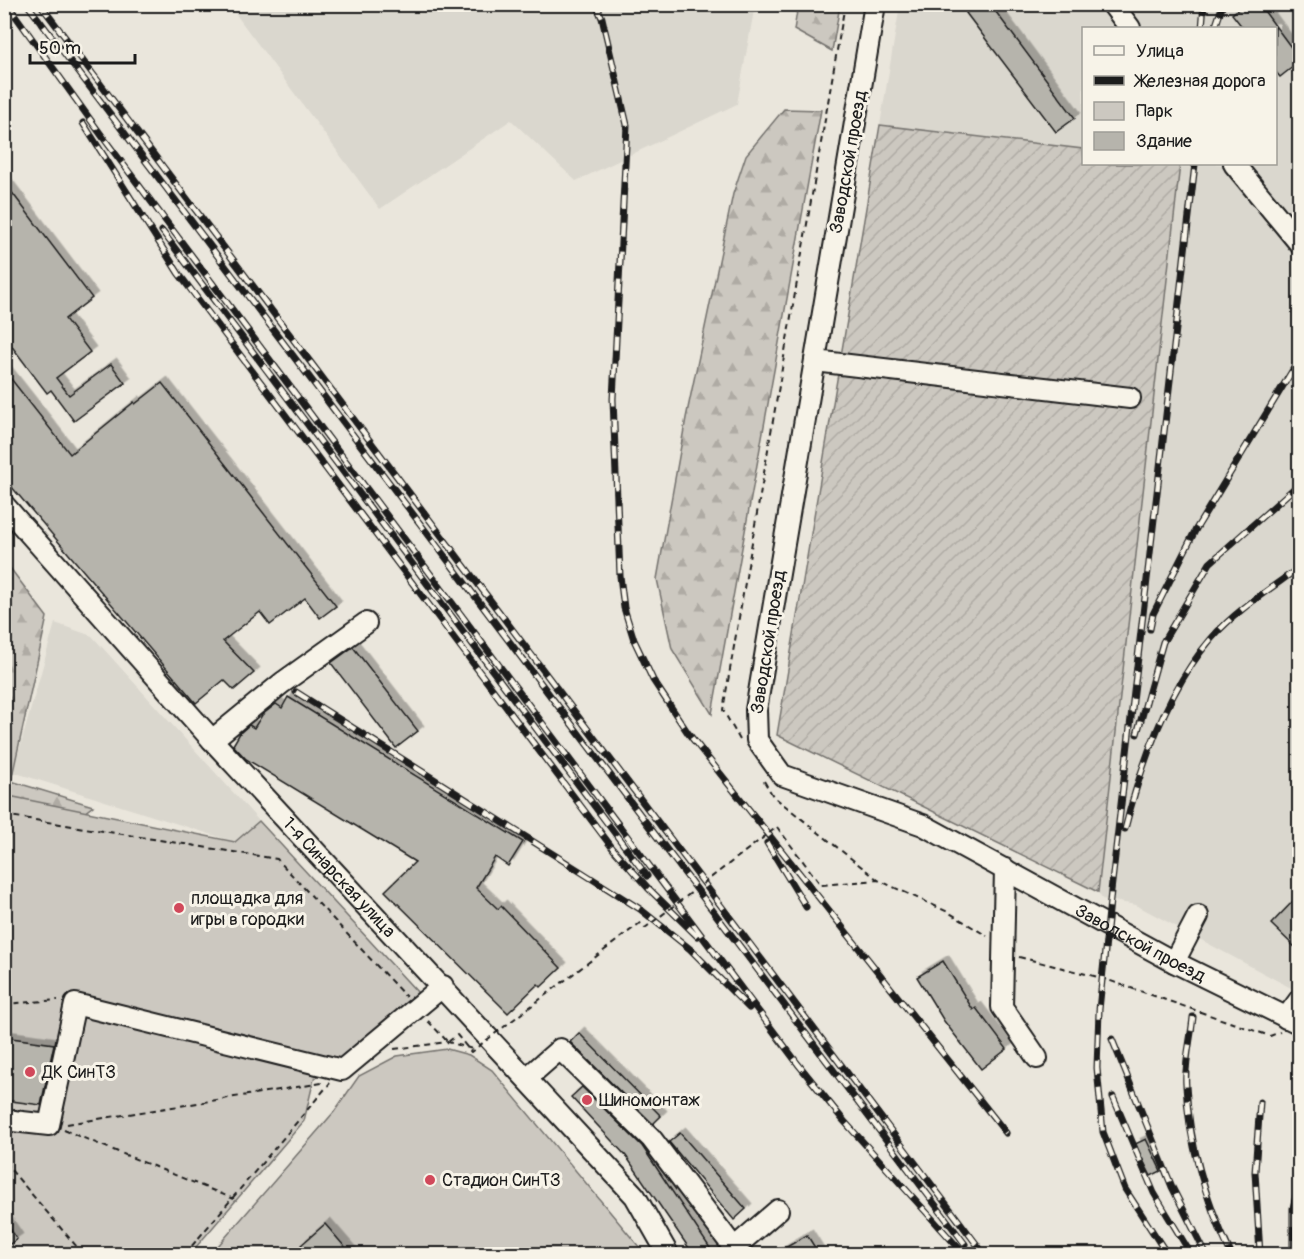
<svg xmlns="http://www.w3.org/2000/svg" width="1304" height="1259" viewBox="0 0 1304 1259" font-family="Pangolin,sans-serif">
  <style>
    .built { fill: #dad7ce }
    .forest { fill: url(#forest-firs); stroke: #74726e; stroke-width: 1.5 }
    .park { fill: #ccc8c0; stroke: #74726e; stroke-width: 1.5 }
    .garden { fill: url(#garden-furrows); stroke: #74726e; stroke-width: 1.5 }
    .building { fill: #b6b4ac; stroke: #1c1c1c; stroke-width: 1.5; filter: url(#shadow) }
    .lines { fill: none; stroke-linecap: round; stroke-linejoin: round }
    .minor-casing { stroke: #1c1c1c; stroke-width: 24 }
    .path { stroke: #1c1c1c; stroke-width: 2; stroke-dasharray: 6 4.5; stroke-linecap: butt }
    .minor { stroke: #f7f3e8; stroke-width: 20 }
    .rail-casing { stroke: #1c1c1c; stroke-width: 7 }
    .rail { stroke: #f7f3e8; stroke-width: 4.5; stroke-dasharray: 14; stroke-linecap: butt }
    .path-bridge { stroke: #1c1c1c; stroke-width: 2; stroke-dasharray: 6 4.5; stroke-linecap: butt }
    .poi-dot { fill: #d1495b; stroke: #f7f3e8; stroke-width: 2 }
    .labels { text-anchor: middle; stroke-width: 6; stroke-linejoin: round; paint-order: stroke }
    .street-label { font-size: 18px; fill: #1c1c1c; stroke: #f7f3e8 }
    .poi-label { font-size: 18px; fill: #1c1c1c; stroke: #f7f3e8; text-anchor: start }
  </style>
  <defs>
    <pattern id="forest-firs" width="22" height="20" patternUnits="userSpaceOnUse" patternTransform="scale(1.5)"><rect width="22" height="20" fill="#ccc8c0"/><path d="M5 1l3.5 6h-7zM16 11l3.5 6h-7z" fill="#afaba4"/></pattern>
    <pattern id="garden-furrows" width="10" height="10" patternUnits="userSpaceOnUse" patternTransform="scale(1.5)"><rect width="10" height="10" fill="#ccc8c0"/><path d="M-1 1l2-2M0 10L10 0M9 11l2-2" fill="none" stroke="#afaba4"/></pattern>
    <filter id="shadow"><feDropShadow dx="5.5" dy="-5.5" stdDeviation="0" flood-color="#0004"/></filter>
  </defs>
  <rect width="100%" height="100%" fill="#eae6dc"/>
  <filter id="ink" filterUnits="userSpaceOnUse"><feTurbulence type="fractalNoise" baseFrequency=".0167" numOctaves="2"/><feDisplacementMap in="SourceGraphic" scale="12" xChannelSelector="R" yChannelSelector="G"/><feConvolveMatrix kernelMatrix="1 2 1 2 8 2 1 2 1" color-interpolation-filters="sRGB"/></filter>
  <g filter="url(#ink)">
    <!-- built -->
    <path class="built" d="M229 5H755L737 104 576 181 511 120 380 209Z
      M900 5H1299V985L1291 988 1136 905 1102 899 1098 892 1180 164H1276V28H1084L1083 149 880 125Z
      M55 623 92 636 259 821 235 842 13 772Z"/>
    <!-- forest -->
    <path class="forest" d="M798 5H840L832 51 794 30Z
      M784 109 821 110 712 714 672 649 657 579 686 418 733 194 746 155Z
      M4 560 47 617 11 781 93 806 80 816 5 815Z"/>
    <!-- park -->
    <path class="park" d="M4 795 235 842 259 821 419 994 314 1079 304 1121 190 1254H5Z
      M447 1049 469 1055 492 1070 645 1254H211L334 1112 359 1076 397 1056Z"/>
    <!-- garden -->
    <path class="garden" d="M880 125 1083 149 1084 164H1180L1098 892 777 735Z"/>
    <!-- building -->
    <path class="building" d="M977 4H990L1075 118 1056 132 966 13Z
      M1245 4H1259L1299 58V62L1280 77 1275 71V28H1243L1232 14Z
      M4 182 92 298 65 319 90 352 56 378 69 395 111 364 125 383 74 421 51 390 47 393 4 336Z
      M4 370 70 454 134 402 135 404 162 383 336 606 320 618 305 598 270 625 260 612 223 641 254 673 234 690 224 680 196 703 4 478Z
      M353 647 418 731 396 748 331 663Z
      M288 697 523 842 508 866 495 857 476 888 498 909 501 906 561 968 541 987 538 984 508 1013 385 891 415 862 246 759 233 745 240 733 249 725 254 728 262 715 276 704 282 708Z
      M1299 895V951L1271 924Z
      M943 961 973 1010 976 1008 1007 1049 981 1069 944 1021 917 977Z
      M579 1033 661 1116 653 1124 570 1042Z
      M4 1037 54 1044 41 1105 4 1100Z
      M582 1087 642 1146 714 1254H693L626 1156 571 1097Z
      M680 1133 746 1209 734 1220 669 1142Z
      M1146 1139 1161 1171 1151 1176 1135 1144Z
      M4 1220 17 1239 4 1248Z
      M325 1224 351 1254H309L301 1245Z
      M807 1235 819 1254H775Z"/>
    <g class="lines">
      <defs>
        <g id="minor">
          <path id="s1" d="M875 4 756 710 757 740 782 775 923 825 1174 962 1300 1024"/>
          <path d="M1112 4 1130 28"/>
          <path d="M1234 164 1300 244"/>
          <path d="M815 361 1130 398"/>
          <path id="s2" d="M4 505 212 740 635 1196 668 1254"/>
          <path d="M212 740 282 683 366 623"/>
          <path d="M1005 869 1002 1007 1037 1058"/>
          <path d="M1174 962 1198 916"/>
          <path d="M1286 1018 1300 999"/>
          <path d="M528 1077 560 1049 651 1138 734 1248 778 1210"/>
          <path d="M4 1120 49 1125 75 1004 342 1070 443 986"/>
        </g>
      </defs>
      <!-- minor casing -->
      <use href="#minor" class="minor-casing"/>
      <!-- path -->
      <path class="path" d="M740 740 723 710 845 4
        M764 781 773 796 878 880
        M4 815 277 859 406 997
        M777 827 821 885 878 880 948 912 987 936
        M1019 957 1102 978 1270 1036 1280 1032
        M4 1004 58 1000
        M428 1021 447 1041
        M394 1049 448 1042 476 1050
        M67 1124 322 1083
        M64 1130 234 1199
        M4 1162 83 1254
        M185 1254 330 1083"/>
      <!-- minor -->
      <use href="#minor" class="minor"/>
      <defs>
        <path id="rail" d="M7 4 105 140 798 1064 844 1121 964 1254
          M27 4 965 1244
          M40 4 984 1254
          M596 4 602 18 627 125 613 399 620 576 624 608 634 640 653 680 688 733 1006 1133
          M1202 28 1204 4
          M1215 28 1223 4
          M83 123 179 274 614 850 648 888 697 936
          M162 231 647 876
          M1150 629 1153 614 1196 529 1300 358
          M296 692 640 909 690 949 749 1008
          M1137 734 1163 642 1210 563 1300 483
          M1125 829C1141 765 1167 690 1211 639 1235 611 1270 589 1300 567
          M767 843 806 907
          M1193 1017C1191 1039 1184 1064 1186 1086 1189 1146 1206 1201 1231 1254
          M1112 1039 1172 1187 1206 1254
          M1113 1097 1154 1193 1191 1254
          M1260 1102 1255 1172 1260 1254
          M1167 1254 1125 1189 1103 1132 1097 1068 1099 1010 1111 891 1195 164
          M1293 1254V1208L1300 1179"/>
      </defs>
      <!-- rail casing -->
      <use href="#rail" class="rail-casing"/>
      <!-- rail -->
      <use href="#rail" class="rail"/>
      <!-- path-bridge -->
      <path class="path-bridge" d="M448 1042 457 1035 471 1052 640 923 645 928 777 827"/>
    </g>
  </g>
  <!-- markers -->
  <g class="poi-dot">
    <circle cx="179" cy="908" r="6"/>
    <circle cx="30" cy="1072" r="6"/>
    <circle cx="587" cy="1100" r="6"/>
    <circle cx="430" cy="1180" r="6"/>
  </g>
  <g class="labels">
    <!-- street labels -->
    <g class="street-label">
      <text transform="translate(848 162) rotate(-80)" y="6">Заводской проезд</text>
      <text transform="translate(768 642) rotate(-81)" y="6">Заводской проезд</text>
      <text dy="6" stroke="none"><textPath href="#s2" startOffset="501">1-я Синарская улица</textPath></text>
      <text dy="6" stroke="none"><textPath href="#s1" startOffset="1186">Заводской проезд</textPath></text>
    </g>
    <!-- poi labels -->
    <g class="poi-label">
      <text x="191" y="904">площадка для<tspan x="191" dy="21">игры в городки</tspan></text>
      <text x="42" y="1078">ДК СинТЗ</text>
      <text x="599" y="1106">Шиномонтаж</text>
      <text x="442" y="1186">Стадион СинТЗ</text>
    </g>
  </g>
  <!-- margin -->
  <rect width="1304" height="1259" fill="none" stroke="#f7f3e8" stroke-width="24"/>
  <rect x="12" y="12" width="1280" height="1235" fill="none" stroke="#1c1c1c" stroke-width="2" filter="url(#ink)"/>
  <!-- legend -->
  <rect x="1082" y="27" width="195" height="138" fill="#f7f3e8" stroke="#9f9d96" stroke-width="1.5"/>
  <rect x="1094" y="46" width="30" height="9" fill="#f7f3e8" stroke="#9f9d96" stroke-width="1.5"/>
  <text x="1136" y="57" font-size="18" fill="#1c1c1c">Улица</text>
  <rect x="1094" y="76" width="30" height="9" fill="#1c1c1c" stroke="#9f9d96" stroke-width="1.5"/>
  <text x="1136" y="87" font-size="18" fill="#1c1c1c">Железная дорога</text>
  <rect x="1094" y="102" width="30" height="18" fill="#ccc8c0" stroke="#9f9d96" stroke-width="1.5"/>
  <text x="1136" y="117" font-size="18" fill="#1c1c1c">Парк</text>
  <rect x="1094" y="132" width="30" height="18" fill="#b6b4ac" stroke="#9f9d96" stroke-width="1.5"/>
  <text x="1136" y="147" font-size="18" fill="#1c1c1c">Здание</text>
  <!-- scale -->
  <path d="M30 54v9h105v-9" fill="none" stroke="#1c1c1c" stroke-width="3"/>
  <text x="39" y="54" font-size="18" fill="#1c1c1c" stroke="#f7f3e8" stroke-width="4.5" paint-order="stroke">50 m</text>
</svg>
